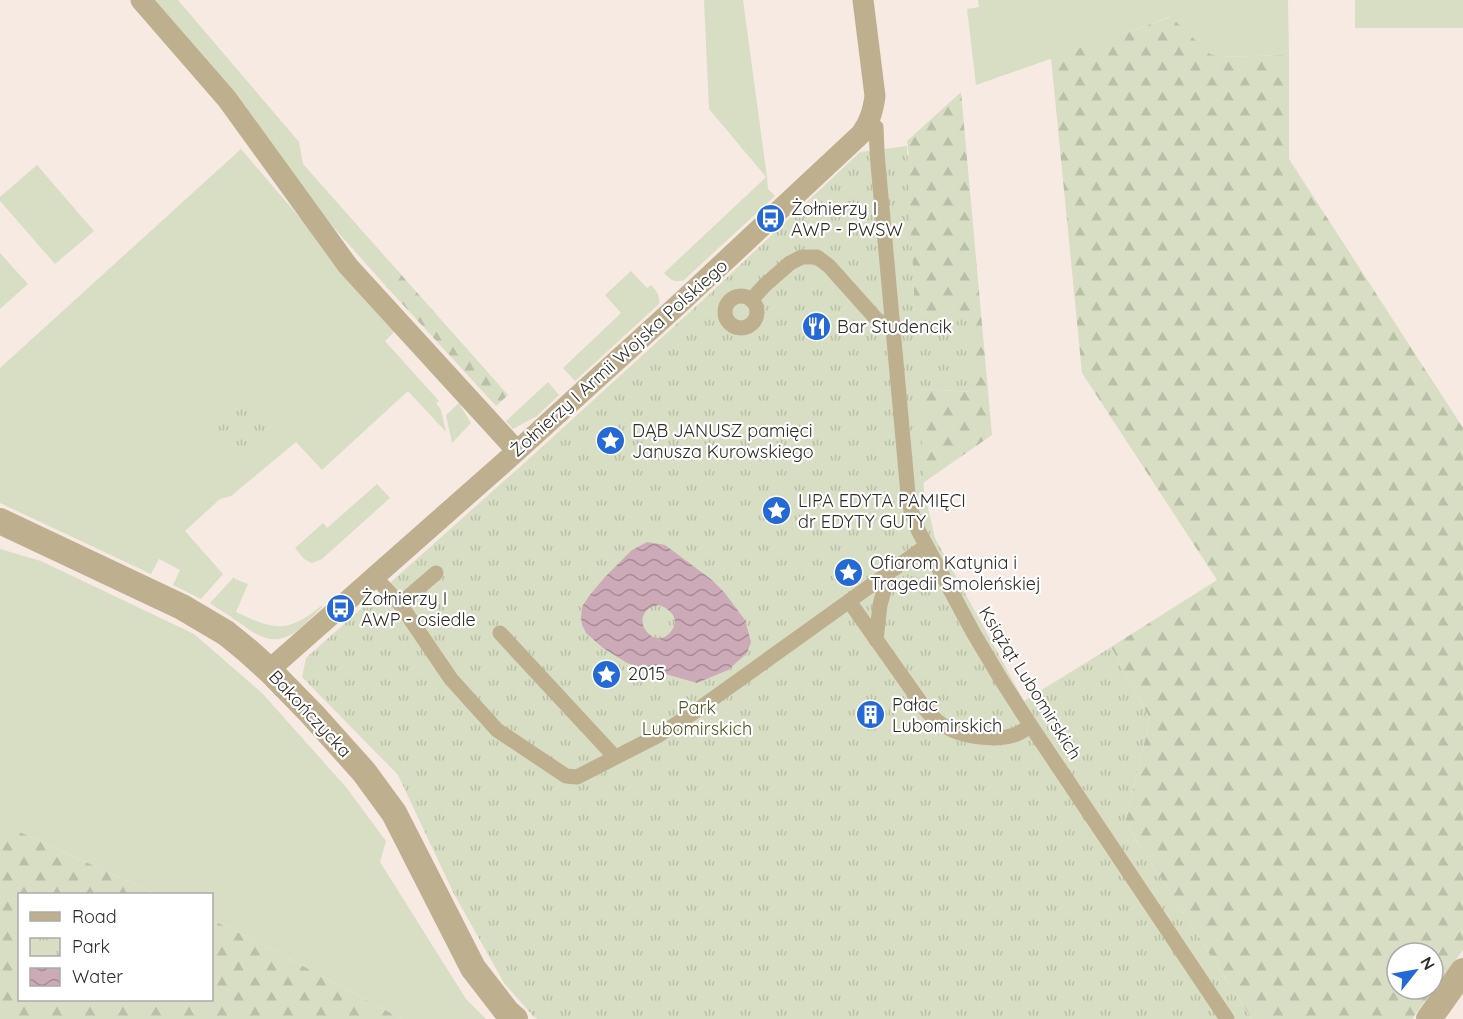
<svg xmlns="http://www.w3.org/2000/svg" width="1463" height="1019" viewBox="0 0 1463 1019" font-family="Quicksand,sans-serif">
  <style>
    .green { fill: #d8dec3 }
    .forest { fill: url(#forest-firs); fill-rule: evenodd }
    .park { fill: url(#park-tufts) }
    .water { fill: url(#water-waves); fill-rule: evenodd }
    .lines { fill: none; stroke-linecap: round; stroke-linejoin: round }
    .pedestrian { stroke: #beaf8f; stroke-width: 15 }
    .minor { stroke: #beaf8f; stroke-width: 21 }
    .tertiary { stroke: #beaf8f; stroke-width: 26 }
    .labels { text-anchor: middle; stroke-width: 4.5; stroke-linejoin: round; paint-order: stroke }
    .poi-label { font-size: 18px; fill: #2f2b28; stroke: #fff; text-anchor: start }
    .street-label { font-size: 18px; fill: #2f2b28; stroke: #fff }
    .park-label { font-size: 18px; fill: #4e5723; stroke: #fff }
  </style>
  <defs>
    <pattern id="forest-firs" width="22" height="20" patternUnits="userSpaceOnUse" patternTransform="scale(1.5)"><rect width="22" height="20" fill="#d8dec3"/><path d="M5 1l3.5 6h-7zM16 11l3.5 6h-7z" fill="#babfa8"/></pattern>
    <pattern id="park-tufts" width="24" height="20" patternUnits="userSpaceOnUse" patternTransform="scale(1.5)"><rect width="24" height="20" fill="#d8dec3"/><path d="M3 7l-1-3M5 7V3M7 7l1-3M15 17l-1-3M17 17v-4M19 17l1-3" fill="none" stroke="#babfa8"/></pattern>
    <pattern id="water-waves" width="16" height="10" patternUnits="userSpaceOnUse" patternTransform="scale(1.5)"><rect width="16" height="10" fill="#cdaab8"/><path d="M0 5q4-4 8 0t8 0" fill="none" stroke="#a78b96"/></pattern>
  </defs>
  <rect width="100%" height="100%" fill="#f6eae3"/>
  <!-- green -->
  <path class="green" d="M153 0H178L299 142 303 164 397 270 384 284 310 201Z
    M704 0H743L767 177 768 189 775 196 684 280C674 283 671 280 664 273L766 177 709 109Z
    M978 0H1288L1289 55 1221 57 1209 54 1170 17 976 85 967 9 979 7Z
    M1355 0H1463V28H1355Z
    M241 149 396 330 385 341 439 401 436 403 441 410 446 432 408 391 322 470 296 442 231 496 220 499 185 531 223 574 201 599 173 585 180 570 159 559 151 574 0 503V368Z
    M37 165 94 231 55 264 0 201V197Z
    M0 253 28 284 0 309Z
    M631 271 647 288 651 285C657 291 660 295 659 304L575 381 563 368 621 313 605 295Z
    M548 382 559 395 537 416 513 429 506 421Z
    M459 403 471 423 452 443 446 415Z
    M377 484 390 498 322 559 312 563 304 559 295 548 323 523 327 528Z
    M0 549 41 561 194 634 262 693 346 787 386 841 380 862 466 999 486 1019H402L256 941 212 920V894H156L0 823Z
    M234 577 235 579 248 584 236 612C274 630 287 634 321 606L322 607C313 616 304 626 294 633 269 648 254 633 234 619 226 613 218 609 210 603Z"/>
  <!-- forest -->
  <path class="forest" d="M1171 17 1210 54 1221 57 1289 55V159L1463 428V950L1412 1019H1252L1125 823 1150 719 1111 647 1217 580 1082 373 1051 58ZM1397 953H1433V989H1397Z
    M961 92 992 435 923 483 918 389 974 392 915 317 907 156 909 155 907 141Z
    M397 270 508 395 496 406 384 284Z
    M0 823 156 894H20V1000H212V920L256 941 402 1019H0Z"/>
  <!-- park -->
  <path class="park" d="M907 146 915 316 969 315 975 392 919 389 924 491 935 538 1024 701 1111 647 1150 719 1125 823 1252 1019H538L533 1016 504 983 454 894 398 775 302 677 306 658 542 447 704 299 860 152Z
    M243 392 272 427 233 460 203 425Z"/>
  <!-- water -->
  <path class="water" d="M647 542 665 545 712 580 724 592 745 620 751 642 747 653 728 670 697 683 627 663 603 648 586 633 582 625 581 618 582 607 589 596 605 577 632 550ZM659 605C670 609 680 618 672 630 657 653 629 621 650 608 653 606 656 606 659 605Z"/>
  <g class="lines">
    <!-- pedestrian -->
    <path class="pedestrian" d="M869 122 876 127 877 150
      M877 153 908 494 911 510 918 530 974 634 1002 681 1031 726 1227 1019
      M725 312a16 16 0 1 1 32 0a16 16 0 1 1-32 0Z
      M751 300 766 284 790 263 802 257H817L829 266 879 322H893
      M375 577 400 604 451 679 497 730 566 776 577 777 659 735 693 713 926 546
      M849 601 926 710C932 717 939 724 948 728 964 737 996 741 1014 735 1020 733 1025 729 1031 726
      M400 604 436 573
      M500 633 615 757
      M876 640 880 605 889 572"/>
    <!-- minor -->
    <path class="minor" d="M141 0 227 99 348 266 517 451
      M269 670 517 451 679 304 861 134C870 121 873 111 875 96L863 0"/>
    <!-- tertiary -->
    <path class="tertiary" d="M0 521 182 607 226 633 248 651 269 670 312 714 364 772 394 813 473 968 507 1012 515 1019
      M1429 1019 1463 971"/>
  </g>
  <!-- icons -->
  <defs>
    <symbol id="bus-disc" viewBox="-11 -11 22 22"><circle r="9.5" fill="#2469d5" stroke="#fff"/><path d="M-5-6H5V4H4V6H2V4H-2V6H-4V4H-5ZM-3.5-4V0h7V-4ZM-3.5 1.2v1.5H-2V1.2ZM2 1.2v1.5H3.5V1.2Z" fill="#fff"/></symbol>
    <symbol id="restaurant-disc" viewBox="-11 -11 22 22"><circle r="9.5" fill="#2469d5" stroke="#fff"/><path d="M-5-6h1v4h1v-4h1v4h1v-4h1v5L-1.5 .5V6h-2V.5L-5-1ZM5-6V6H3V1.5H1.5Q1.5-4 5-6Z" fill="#fff"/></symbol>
    <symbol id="sight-disc" viewBox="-11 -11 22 22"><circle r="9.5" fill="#2469d5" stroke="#fff"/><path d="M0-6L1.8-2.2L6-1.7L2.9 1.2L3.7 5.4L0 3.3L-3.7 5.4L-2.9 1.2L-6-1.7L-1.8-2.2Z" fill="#fff"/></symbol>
    <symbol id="building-disc" viewBox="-11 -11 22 22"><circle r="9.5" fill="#2469d5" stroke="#fff"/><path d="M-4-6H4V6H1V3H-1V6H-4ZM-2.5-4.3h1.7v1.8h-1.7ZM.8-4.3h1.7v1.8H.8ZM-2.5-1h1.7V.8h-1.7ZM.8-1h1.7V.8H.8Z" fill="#fff"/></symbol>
  </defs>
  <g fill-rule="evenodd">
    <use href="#bus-disc" x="754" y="202" width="33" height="33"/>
    <use href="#restaurant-disc" x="800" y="310" width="33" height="33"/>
    <use href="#sight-disc" x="594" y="424" width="33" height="33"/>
    <use href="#sight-disc" x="760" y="494" width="33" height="33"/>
    <use href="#sight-disc" x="832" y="556" width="33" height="33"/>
    <use href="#bus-disc" x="324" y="592" width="33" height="33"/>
    <use href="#sight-disc" x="590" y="658" width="33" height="33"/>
    <use href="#building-disc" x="854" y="698" width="33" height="33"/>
  </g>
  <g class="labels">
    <!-- poi labels -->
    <g class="poi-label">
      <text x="791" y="215">Żołnierzy I<tspan x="791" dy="21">AWP - PWSW</tspan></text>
      <text x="837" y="333">Bar Studencik</text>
      <text x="632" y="437">DĄB JANUSZ pamięci<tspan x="632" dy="21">Janusza Kurowskiego</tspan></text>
      <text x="798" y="507">LIPA EDYTA PAMIĘCI<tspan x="798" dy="21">dr EDYTY GUTY</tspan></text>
      <text x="870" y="569">Ofiarom Katynia i<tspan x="870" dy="21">Tragedii Smoleńskiej</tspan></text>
      <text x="361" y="605">Żołnierzy I<tspan x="361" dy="21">AWP - osiedle</tspan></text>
      <text x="628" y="680">2015</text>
      <text x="892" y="711">Pałac<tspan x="892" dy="21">Lubomirskich</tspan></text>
    </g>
    <!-- street labels -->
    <g class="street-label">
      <text transform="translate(619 358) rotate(-42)" y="6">Żołnierzy I Armii Wojska Polskiego</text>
      <text transform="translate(1030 683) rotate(58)" y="6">Książąt Lubomirskich</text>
      <text transform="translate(310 714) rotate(47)" y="6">Bakończycka</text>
    </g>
    <!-- park labels -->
    <g class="park-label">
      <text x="697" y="714">Park<tspan x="697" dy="21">Lubomirskich</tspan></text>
    </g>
  </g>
  <!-- legend -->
  <rect x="18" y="893" width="195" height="108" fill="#ffffff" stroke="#acaaa9" stroke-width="1.5"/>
  <rect x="30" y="912" width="30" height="9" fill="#beaf8f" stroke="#acaaa9" stroke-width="1.5"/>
  <text x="72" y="923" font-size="18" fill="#2f2b28">Road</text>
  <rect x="30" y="938" width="30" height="18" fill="url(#park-tufts)" stroke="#acaaa9" stroke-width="1.5"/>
  <text x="72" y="953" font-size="18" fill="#2f2b28">Park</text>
  <rect x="30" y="968" width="30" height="18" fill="url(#water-waves)" stroke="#acaaa9" stroke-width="1.5"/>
  <text x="72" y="983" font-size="18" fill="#2f2b28">Water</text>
  <!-- north arrow -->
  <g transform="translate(1415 971) rotate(59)"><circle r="28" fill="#ffffff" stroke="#acaaa9" stroke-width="1.5"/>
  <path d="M0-4.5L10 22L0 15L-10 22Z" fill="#2469d5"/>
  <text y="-9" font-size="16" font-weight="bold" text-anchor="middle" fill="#2f2b28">N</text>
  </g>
</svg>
